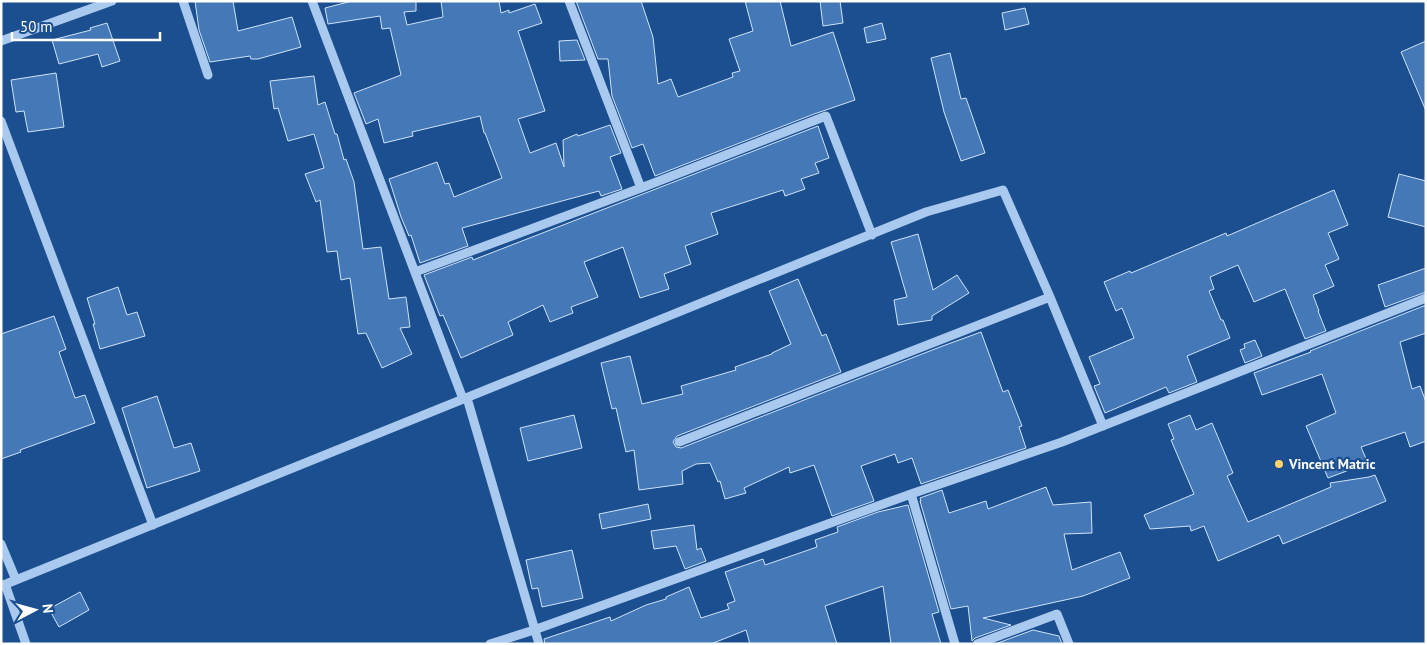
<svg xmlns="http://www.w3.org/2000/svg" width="1427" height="645" viewBox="0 0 1427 645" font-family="'PT Sans',sans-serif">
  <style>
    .building { fill: #4478b7; stroke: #cfe3fa }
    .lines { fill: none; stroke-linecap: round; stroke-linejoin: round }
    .minor { stroke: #a9c9ee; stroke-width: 9 }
    .poi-dot { fill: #ffd166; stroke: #1b4f8f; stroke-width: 2 }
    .labels { text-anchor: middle; stroke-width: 4.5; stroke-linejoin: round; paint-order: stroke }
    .poi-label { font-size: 14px; font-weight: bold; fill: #fff; stroke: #1b4f8f; text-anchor: start }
  </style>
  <rect width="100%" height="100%" fill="#1b4f8f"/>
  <!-- building -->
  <path class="building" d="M195 1H233L238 31 292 17 301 47 258 59H251L250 56 210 62 199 30Z
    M352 1H416V11L404 12 407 25 443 17 441 1H499L501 13 509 10V13L535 4 542 23 518 31 545 111 518 119 530 153 556 143 564 167 563 140 577 134 578 136 610 125 621 153 610 157 622 189 601 196 599 191 462 228 468 246 420 263 411 235 409 236 401 217 389 179 437 162 445 184 449 183 454 197 502 178 485 133H484L480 116 412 132 413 136 384 143 378 119 366 124 354 93 401 75 390 28 382 29 380 16 328 24 325 8Z
    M576 1H641L653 37 658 84 671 79 678 97 733 77 732 73 740 71 729 39 753 31 745 1H780L791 46 833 32 855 100 814 114 655 176 643 144 632 148 612 96 608 59H598Z
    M820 1H840L843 23 823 26Z
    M1025 8 1029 24 1005 30 1002 13Z
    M107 23 120 61 102 67 98 54 59 64 52 40 91 30 90 28Z
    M882 23 886 39 867 43 864 28Z
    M577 40 585 60 560 61 559 41Z
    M1426 41V111L1401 52Z
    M950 53 961 99 966 98 985 153 961 161 944 112 931 58Z
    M56 73 64 127 28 132 24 111 16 112 11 80Z
    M314 76 318 105 325 102 335 134H337L344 160 346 159 354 182 363 249 381 247 389 299 406 297 410 327 400 328 412 354 382 368 366 333 358 334 350 278 341 280 337 251 327 252 320 200 316 202 305 174 324 168 314 134 288 141 278 108 274 109 270 81Z
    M818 126 829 158 815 163 819 173 801 179 805 189 785 196 783 190 711 213 718 234 685 246 691 264 664 274 669 289 640 298 623 247 584 262 598 297 571 307 573 313 550 322 543 305 508 322 513 335 461 358 443 315 440 316 424 275 472 257 473 260Z
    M1399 174 1426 181V227L1388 217Z
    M1334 190 1348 225 1328 233 1339 259 1325 265 1334 286 1313 295 1319 311H1318L1326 331 1305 339 1285 289 1254 302 1238 265 1210 277 1214 289 1209 291 1221 320H1223L1230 338 1187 356 1197 382 1169 393 1166 387 1105 413 1094 386 1100 384 1089 357 1134 338 1122 308 1116 311 1104 282 1130 271 1131 273 1226 233 1227 236Z
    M918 234 933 290 957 275 969 293 932 316V320L898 325 894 300 907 297 891 242Z
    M1426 268V292L1385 307 1378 285Z
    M798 279 822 336 826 334 841 372 677 436 673 442 676 447 681 448 940 347 981 332 1003 392 1008 390 1022 426 1019 427 1026 448 921 484 912 458 898 463 895 454 861 466 874 501 832 516 814 465 790 473 789 467 744 488 746 493 725 499 720 481 718 482 710 463 696 464 682 471 683 484 639 490 634 450 626 452 616 408 612 409 601 363 630 356 642 404 683 394 681 386 736 370 735 367 772 354V353L791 344 769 291Z
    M118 287 127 315 137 312 145 336 100 349 93 324H95L87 298Z
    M1426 305V333L1400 342 1412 389 1420 386 1426 402V441L1410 447 1405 432 1361 447 1368 463 1328 478 1306 426 1336 413 1322 374 1262 395 1254 373 1311 352 1310 351Z
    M54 316 66 349 59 352 75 398 85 395 95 423 20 450 21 452 1 459V334Z
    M1255 340 1262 356 1245 363 1240 350 1245 348 1244 344Z
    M157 396 174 448 191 443 200 471 147 488 122 408Z
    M574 415 582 448 528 461 520 428Z
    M1190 415 1196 430 1212 423 1233 473 1227 476 1248 522 1331 487 1330 483 1369 477 1375 475 1386 501 1283 544 1279 535 1218 561 1204 526 1191 531 1190 526 1150 529 1144 515 1194 494 1171 440 1174 439 1168 424Z
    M1046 487 1053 505 1091 502 1092 533 1064 534 1072 570 1120 552 1130 578 1083 596 983 618 1011 625 975 638 972 641 968 606 951 609 920 501H921L920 498 942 490 949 513 986 501 988 509Z
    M648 504 651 519 602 529 599 514Z
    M908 505 939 612 932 614 941 644H891L883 586 825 606 837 644H750L746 630 711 644H545L544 639 610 617 611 621 646 605 666 599V597L689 587 701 618 729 609 727 604 735 601 725 572 763 559 765 565 817 547 815 540 838 532 837 527 878 512Z
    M694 525 697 550 701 548 706 561 685 569 676 546 654 549 651 531Z
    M572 550 583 598 542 607 538 588 532 589 526 560Z
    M80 592 89 610 59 627 49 609Z
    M1033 630 1059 636 1062 644H995Z"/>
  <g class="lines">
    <!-- minor -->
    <path class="minor" d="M183 1 208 75
      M312 1 463 399
      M569 1 641 188
      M1 41 112 1
      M1 121 153 525
      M415 272 641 188 826 116 872 235
      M467 398 539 644
      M679 442 1050 297
      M911 494 955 644
      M1 544 16 580
      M5 584 26 644
      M1 586 926 212 1003 190 1050 297 1103 426
      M490 644 534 630 911 494 1062 442 1426 298
      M977 644 1057 614 1069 644"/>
  </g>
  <!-- markers -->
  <circle class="poi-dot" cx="1279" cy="464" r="5"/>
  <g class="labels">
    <!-- poi labels -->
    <g class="poi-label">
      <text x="1289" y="469">Vincent Matric</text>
    </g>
  </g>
  <!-- border -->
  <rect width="1427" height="645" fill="none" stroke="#ffffff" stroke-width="5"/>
  <!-- north arrow -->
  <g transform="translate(35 610) rotate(84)" stroke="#1b4f8f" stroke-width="4" paint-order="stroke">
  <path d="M0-4L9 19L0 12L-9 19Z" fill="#ffffff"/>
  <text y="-8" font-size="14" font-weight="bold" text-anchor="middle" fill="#ffffff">N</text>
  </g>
  <!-- scale -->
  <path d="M12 32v8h148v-8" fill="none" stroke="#ffffff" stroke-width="2.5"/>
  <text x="20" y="32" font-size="15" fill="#ffffff" stroke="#1b4f8f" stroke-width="4" paint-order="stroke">50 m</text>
</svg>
